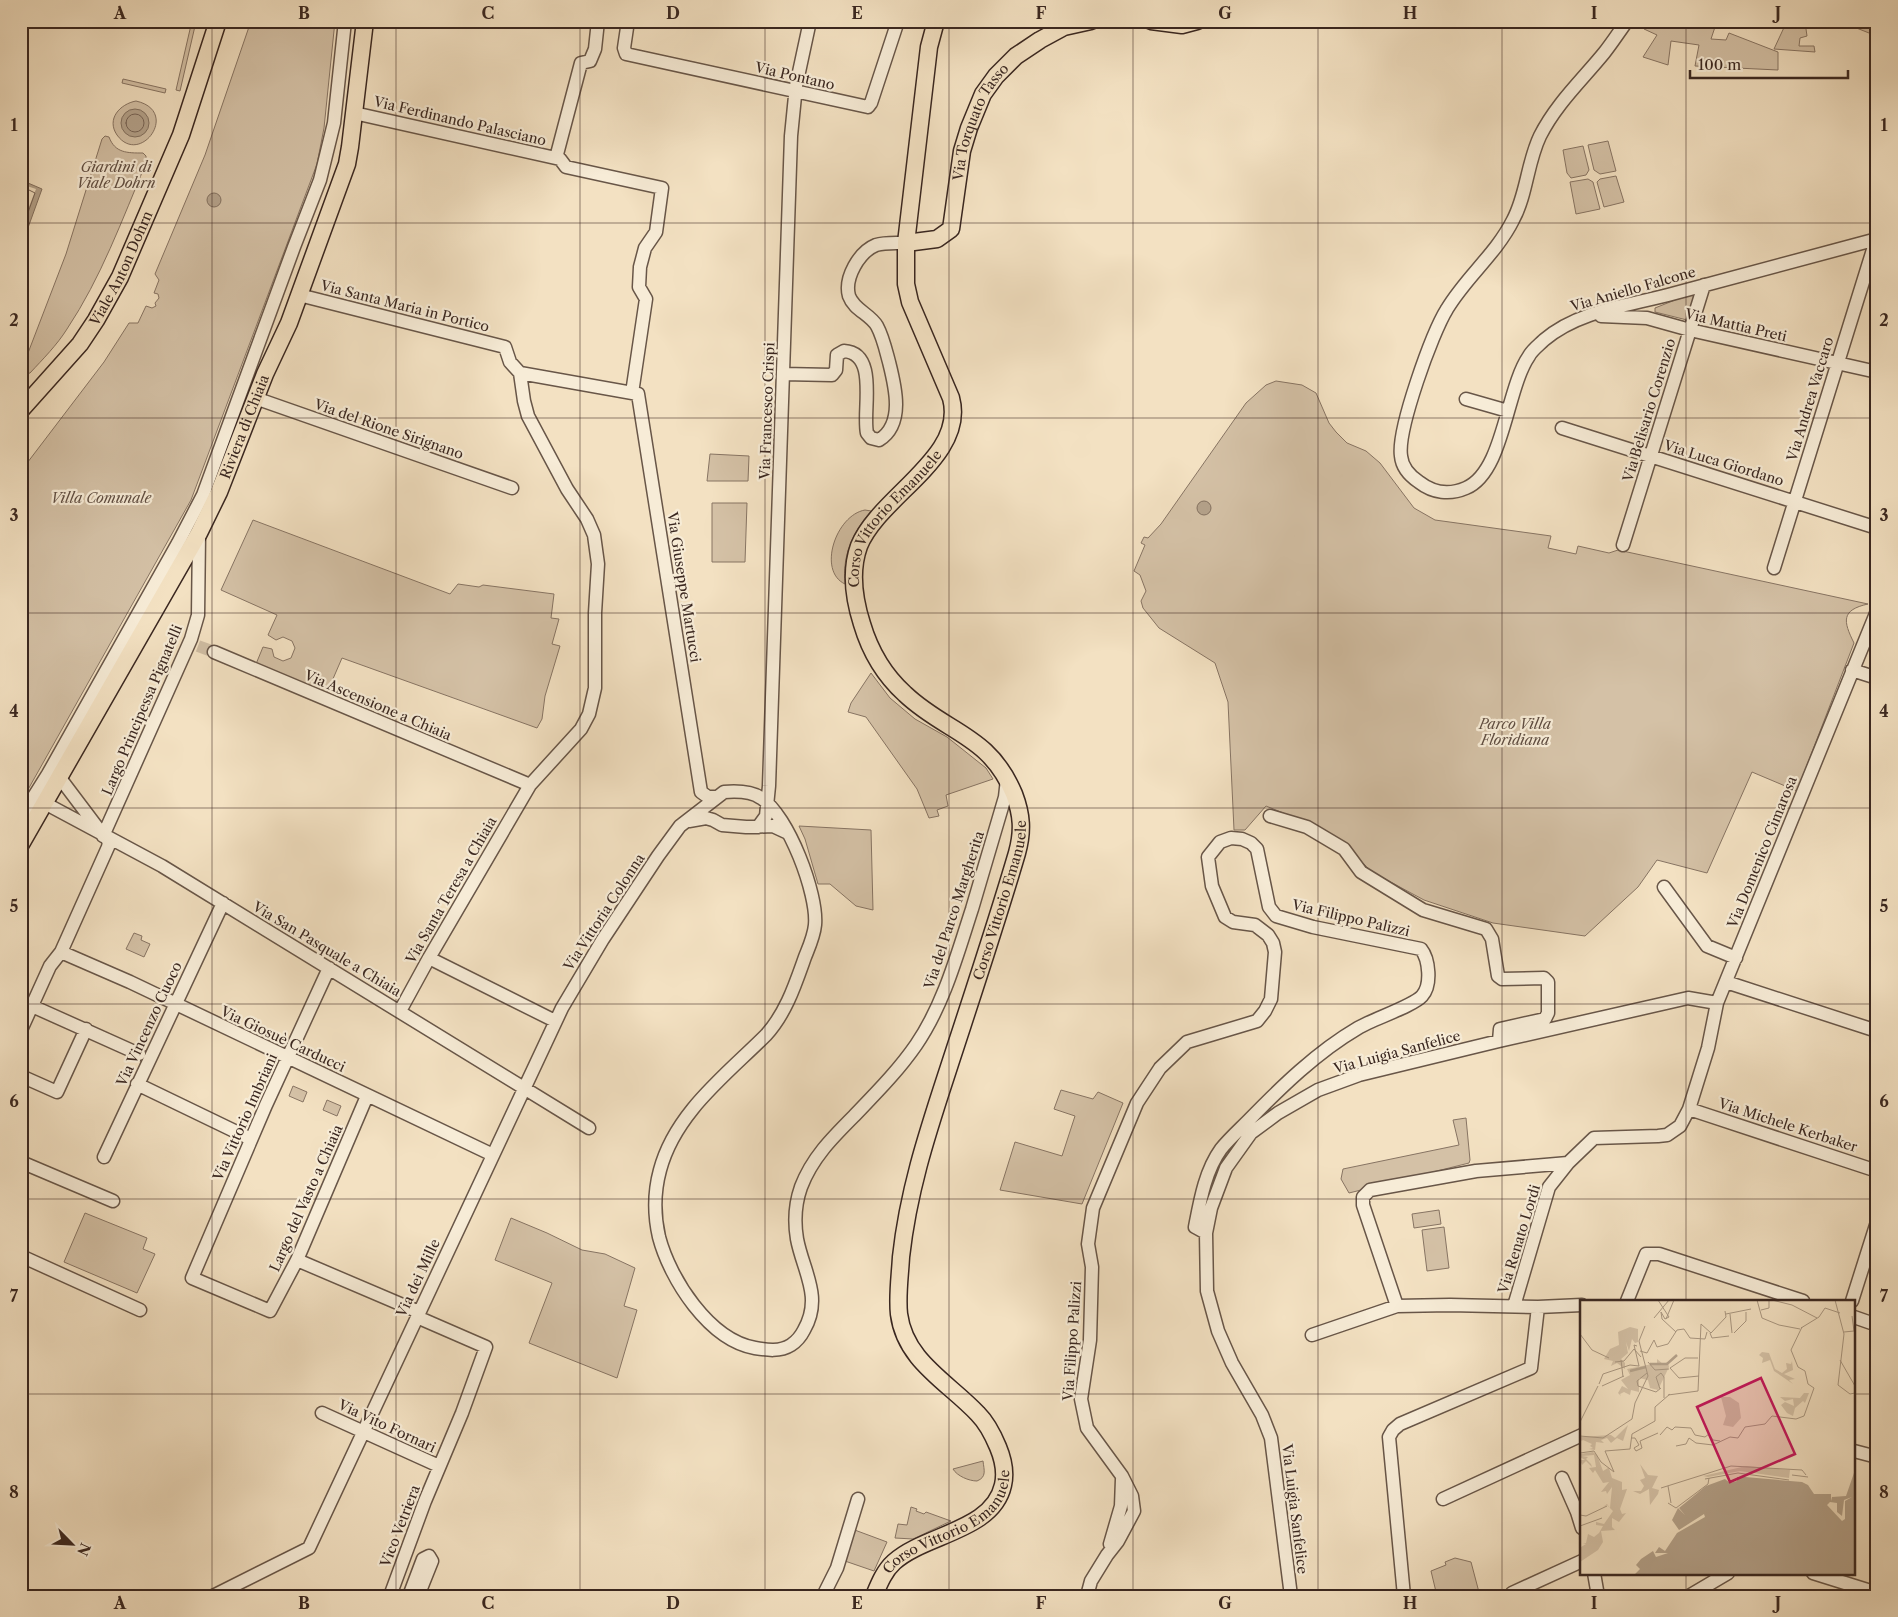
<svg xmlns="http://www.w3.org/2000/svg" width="1898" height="1617" viewBox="0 0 1898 1617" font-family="'Libre Caslon Text',serif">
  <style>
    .green { fill: #d4c1a6; stroke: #877463 }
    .water { fill: #b4a28b; stroke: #837160 }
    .pier { fill: #f3e1c2 }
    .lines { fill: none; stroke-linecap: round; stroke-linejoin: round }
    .shore { stroke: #776456; stroke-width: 1 }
    .minor-tunnel { stroke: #cebca2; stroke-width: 12; stroke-dasharray: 12 6; stroke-linecap: butt }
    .minor-casing { stroke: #685648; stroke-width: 15 }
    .major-casing { stroke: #3a2720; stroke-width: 19 }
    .minor { stroke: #f7ecd7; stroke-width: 12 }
    .major { stroke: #f3e1c2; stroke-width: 16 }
    .grid { fill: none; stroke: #3a2720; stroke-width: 1; stroke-opacity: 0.55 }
    .labels { text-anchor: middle; stroke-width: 4.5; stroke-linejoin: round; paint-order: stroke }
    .street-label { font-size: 14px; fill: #3a2720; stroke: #f7ecd7 }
    .park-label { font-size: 14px; font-style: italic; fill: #604e42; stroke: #f7ecd7 }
    .inset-river { fill: none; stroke: #b4a28b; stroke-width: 2.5 }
    .inset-road { fill: none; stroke: #a99781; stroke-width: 1 }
    .view { fill: #c2185b; fill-opacity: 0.15; stroke: #c2185b; stroke-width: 2.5 }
    .inset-edge { fill: none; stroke: #3a2720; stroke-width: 2.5 }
    .neatline { fill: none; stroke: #3a2720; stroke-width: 2 }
    .grid-label { font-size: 16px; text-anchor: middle; font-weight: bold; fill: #3a2720 }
  </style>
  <rect width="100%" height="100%" fill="#f3e1c2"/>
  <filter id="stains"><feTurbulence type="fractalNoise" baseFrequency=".004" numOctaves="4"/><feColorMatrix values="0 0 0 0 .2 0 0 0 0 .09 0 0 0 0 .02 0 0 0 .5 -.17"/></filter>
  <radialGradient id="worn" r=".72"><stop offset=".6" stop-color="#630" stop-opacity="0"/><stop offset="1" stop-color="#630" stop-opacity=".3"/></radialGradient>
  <!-- green -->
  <path class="green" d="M251 21 264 23V21H335L324 128 317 164 191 500 21 802V471L104 362 129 323H138L146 306 152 308 156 306 155 303 159 298 158 294 154 293 159 280 155 274 205 155Z
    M1641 21H1717L1711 39 1726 40 1729 33 1778 52V70L1695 66 1699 45 1671 41 1668 65 1643 57 1657 35 1644 29 1645 27 1639 24Z
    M1787 21 1805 22 1807 36 1800 38 1799 46H1814L1815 52 1774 49Z
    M1839 21H1877V35H1874Z
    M191 25 195 26 180 91 176 90Z
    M123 79 166 89 165 93 122 83Z
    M136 101C181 111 140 167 117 135 106 119 120 104 136 101Z
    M105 136 109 137C115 153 127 153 143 153L146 156V163C122 220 101 278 67 329 57 345 43 359 30 373L25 374 22 369 23 366 66 254 102 139Z
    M1608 141 1616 171 1600 174 1594 170 1588 145Z
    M1583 146 1589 170 1586 175 1571 178 1567 173 1563 150Z
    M1616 176 1624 202 1604 207 1597 182 1600 179Z
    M1588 179 1593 182 1600 209 1576 214 1570 182Z
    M1695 292 1687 320 1655 312V308Z
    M1276 381 1302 385 1316 393 1329 423 1336 432 1347 443 1366 451 1380 463 1414 508 1435 520 1551 536 1548 548 1576 554 1578 546 1609 553 1618 550 1868 604C1841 610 1843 621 1854 643L1797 791 1752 772 1707 873 1657 860 1638 887 1585 936 1493 923 1424 900 1372 872 1346 846 1298 819 1266 806 1245 830H1234L1228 702 1215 663 1159 628 1143 608 1141 601 1146 591 1140 575 1134 571 1145 545 1141 543 1144 537 1148 538 1161 524 1246 403 1266 385Z
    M710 454 749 456 748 481H707Z
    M712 503H747L745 562H712Z
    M865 510 871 511C853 532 842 555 845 584 817 571 836 515 865 510Z
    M253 520 450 594 458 584 479 587 483 585 554 594 551 618 559 619 552 644 560 646 545 696 542 719 537 728 342 658 326 695 256 664 263 647 272 649 274 657 283 661 291 658 295 648 292 641 283 637 276 640 268 635 277 615 221 590Z
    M871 673 890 698 915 719 947 737 986 768 993 779 946 795 948 806 937 810 939 816 929 818 917 789 866 717 848 712 851 703Z
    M799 826 871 830 873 910 856 906 830 884H818L805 839Z
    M134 933 142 936 141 940 150 944 144 957 126 949Z
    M293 1086 307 1092 303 1102 289 1096Z
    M1061 1090 1093 1099 1098 1092 1123 1103 1082 1204 1000 1190 1015 1142 1062 1156 1075 1116 1054 1109Z
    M327 1100 341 1106 337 1116 323 1110Z
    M1466 1118 1470 1160 1469 1163 1349 1193 1341 1179 1343 1169 1459 1145 1453 1120Z
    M1439 1210 1441 1224 1414 1228 1412 1214Z
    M85 1213 147 1238 143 1249 155 1254 137 1293 64 1262Z
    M511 1218 547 1233 582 1250 605 1254 635 1268 624 1306 637 1310 617 1378 529 1343 552 1283 495 1260Z
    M1444 1227 1449 1268 1427 1271 1422 1230Z
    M983 1461C984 1470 987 1477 977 1481 969 1481 957 1476 953 1469Z
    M911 1507 917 1509 916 1511 924 1514 926 1512 951 1521 913 1539 895 1538 898 1524 907 1525Z
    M852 1529 887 1542 874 1571 842 1560Z
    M1455 1558 1471 1562 1480 1596H1437L1431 1571 1446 1565 1445 1562Z"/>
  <!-- water -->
  <path class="water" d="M121 123a14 14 0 1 1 28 0a14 14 0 1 1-28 0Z
    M21 180 42 189 21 247Z
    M207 200a7 7 0 1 1 14 0a7 7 0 1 1-14 0Z
    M1197 508a7 7 0 1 1 14 0a7 7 0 1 1-14 0Z"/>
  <!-- pier -->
  <path class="pier" d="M21 184 36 189 21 227Z"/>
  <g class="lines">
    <!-- shore -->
    <path class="shore" d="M126 123a9 9 0 1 1 18 0a9 9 0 1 1-18 0Z
      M21 186 35 193 21 232"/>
    <!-- minor-tunnel -->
    <path class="minor-tunnel" d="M198 646 214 652"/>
    <defs>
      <path id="minor" d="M628 21 624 48 626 54 868 107 871 103 898 21
        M1627 21C1619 32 1612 43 1604 53 1582 80 1556 104 1540 136 1527 163 1527 194 1513 220 1496 254 1466 277 1447 309 1432 333 1397 430 1401 456 1402 467 1410 476 1419 482 1433 493 1450 495 1466 488 1504 472 1506 389 1529 356 1532 350 1539 345 1544 340 1578 311 1626 306 1668 295 1737 276 1807 258 1877 239
        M354 113 560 159 566 167 662 188 656 232 645 248 640 267 639 287 646 299 632 393
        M556 158 581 63 590 61 595 49 598 21
        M299 295 505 347 510 362 520 373 524 401 528 416 567 489 587 519 594 535 598 564 595 613V688L589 714 581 729 530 785 429 958 400 1011
        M1601 316 1647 318 1690 330 1877 372
        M520 373 638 394 701 792 708 797H717
        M783 374 832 375 836 370 837 355 844 351C879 353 862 411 867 433L871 438 879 440C905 424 895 386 889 362 886 351 883 337 877 326 870 314 854 310 849 296 844 278 859 252 876 245 885 242 896 243 906 243
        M255 398 512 488
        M1466 399 1508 411
        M1562 428 1877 528
        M1623 545 1704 285
        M1774 568 1876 240
        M214 652 530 785
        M1852 670 1877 678
        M60 778 100 831
        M37 799 162 866 589 1128
        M1270 816 1307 827 1344 849 1361 872 1423 910 1486 929 1492 939 1498 976 1502 979 1544 978 1548 982V1013L1545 1019 1500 1029 1499 1041
        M21 817 48 774 178 543 203 495 294 247 320 180 334 123 345 21
        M689 821 706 818 713 820 722 825 746 827 773 826 788 833
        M758 827 766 816 769 786 791 136 796 86 810 21
        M103 836 191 639 198 615 199 535
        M1664 887 1707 946 1736 958
        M61 952 130 982 493 1155
        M429 958 555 1021
        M329 968 266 1105 192 1278 270 1311 297 1260 367 1096
        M1726 982 1877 1031
        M32 1006 139 1054
        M21 1030 50 966 61 952 108 847 109 842 105 836
        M21 1076 57 1092 86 1029
        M137 1084 251 1139
        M1689 1109 1877 1171
        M104 1157 223 903
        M21 1162 113 1201
        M21 1256 140 1310
        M297 1260 419 1312
        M1627 1301 1646 1254H1659L1803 1301
        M1852 1301 1877 1222
        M1397 1306 1363 1205V1197L1370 1190 1476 1171 1568 1163
        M1514 1306 1549 1187 1568 1163 1594 1138 1658 1136 1667 1135 1680 1126 1689 1109 1708 1048 1717 1003 1877 611
        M1854 1317 1877 1325
        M1312 1335 1397 1306 1450 1305 1538 1307 1582 1305
        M322 1413 439 1466
        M1854 1451 1877 1457
        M1562 1478 1577 1512 1582 1528
        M1443 1499 1582 1435
        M1110 1544 1121 1506 1122 1479
        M1594 1573 1598 1596
        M1813 1573 1877 1593
        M1512 1593 1582 1561
        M213 1596 309 1548 562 1008 603 939 658 856 680 826 724 792C736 791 751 791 761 798 788 815 818 894 815 925 814 936 809 947 805 957 795 985 786 1013 766 1035 726 1075 675 1113 660 1170 654 1192 654 1215 659 1237 670 1279 709 1340 755 1348 767 1350 780 1352 791 1345 797 1341 801 1336 804 1330 823 1297 803 1271 797 1239 794 1221 795 1204 801 1187 812 1158 832 1138 854 1116 876 1093 898 1071 916 1045 944 1004 957 955 972 909 983 872 994 835 1005 797L1007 779
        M390 1596 425 1501 462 1413 486 1347 417 1317
        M409 1596 423 1559 429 1556 432 1561 418 1596
        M823 1596 837 1568 858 1499
        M1087 1596 1091 1581 1107 1555 1118 1541 1134 1511 1132 1496 1122 1476 1087 1428 1081 1399 1090 1340 1092 1267 1088 1244 1093 1208 1137 1103 1160 1068 1187 1042 1257 1021 1265 1011 1271 999 1275 952 1273 943 1268 935 1255 925 1233 922 1225 917 1212 886 1208 857 1220 842 1231 838 1242 839 1251 843 1257 849 1269 907 1276 916 1313 927 1421 949C1429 959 1432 985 1422 996 1413 1006 1373 1019 1358 1028 1317 1052 1281 1087 1248 1121 1239 1130 1229 1139 1221 1149 1205 1171 1200 1201 1195 1227L1206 1233
        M1291 1596 1271 1438 1262 1415 1232 1363 1218 1331 1207 1291 1206 1233 1211 1208 1226 1168 1251 1133 1278 1113 1318 1090 1359 1075 1499 1041 1688 998 1717 1003
        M1404 1596 1389 1437 1393 1430 1400 1424 1531 1368 1538 1307
        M1689 1596 1728 1573"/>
      <g id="major">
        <path d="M1151 21 1182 25 1197 21"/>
        <path id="s1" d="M906 243 937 239 951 229 962 151 969 128 983 94 996 76 1016 56 1040 40 1064 27 1091 21"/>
        <path id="s2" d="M21 410 80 344 96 320 120 277 181 135 218 21"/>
        <path id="s3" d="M21 844 199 533 219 492 265 374 289 323 347 164 350 147 365 21"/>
        <path id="s4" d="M874 1596C879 1584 884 1571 894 1562 925 1534 993 1531 1003 1485 1006 1472 1003 1459 998 1447 993 1435 987 1423 978 1414 948 1382 905 1361 899 1314 897 1295 900 1276 901 1257 908 1193 926 1137 946 1076 970 1002 995 928 1017 853 1023 831 1022 815 1014 794 989 734 946 733 905 694 884 675 870 651 862 624 854 599 850 571 859 546 879 496 967 457 951 398L910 302 906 284V243L929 47 936 21"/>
      </g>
    </defs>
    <!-- minor casing -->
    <use href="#minor" class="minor-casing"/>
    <!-- major casing -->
    <use href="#major" class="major-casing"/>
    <!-- minor -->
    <use href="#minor" class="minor"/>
    <!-- major -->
    <use href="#major" class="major"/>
  </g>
  <!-- grid -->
  <path class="grid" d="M212 21V1596M396 21V1596M580 21V1596M765 21V1596M949 21V1596M1133 21V1596M1318 21V1596M1502 21V1596M1686 21V1301M21 223H1877M21 418H1877M21 613H1877M21 808H1877M21 1004H1877M21 1199H1877M21 1394H1582M1854 1394H1877M1686 1573V1596"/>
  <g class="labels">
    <!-- street labels -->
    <g class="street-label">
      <text transform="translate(795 76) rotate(13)" y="5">Via Pontano</text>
      <text transform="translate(460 121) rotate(13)" y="5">Via Ferdinando Palasciano</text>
      <text dy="5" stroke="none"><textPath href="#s1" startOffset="161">Via Torquato Tasso</textPath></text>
      <text dy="5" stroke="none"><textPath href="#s2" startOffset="175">Viale Anton Dohrn</textPath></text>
      <text transform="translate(1633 289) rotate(-16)" y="5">Via Aniello Falcone</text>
      <text transform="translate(405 306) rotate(14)" y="5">Via Santa Maria in Portico</text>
      <text transform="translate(1736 325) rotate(13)" y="5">Via Mattia Preti</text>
      <text transform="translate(1810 399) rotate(-73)" y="5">Via Andrea Vaccaro</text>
      <text transform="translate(1649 410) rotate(-73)" y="5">Via Belisario Corenzio</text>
      <text transform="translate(767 411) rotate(-88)" y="5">Via Francesco Crispi</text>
      <text dy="5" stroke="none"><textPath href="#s3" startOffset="474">Riviera di Chiaia</textPath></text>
      <text transform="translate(389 429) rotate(19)" y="5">Via del Rione Sirignano</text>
      <text transform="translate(1724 463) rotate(17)" y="5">Via Luca Giordano</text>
      <text dy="5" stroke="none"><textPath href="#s4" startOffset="1278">Corso Vittorio Emanuele</textPath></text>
      <text transform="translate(684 587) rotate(81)" y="5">Via Giuseppe Martucci</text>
      <text transform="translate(378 705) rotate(23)" y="5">Via Ascensione a Chiaia</text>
      <text transform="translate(142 710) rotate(-67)" y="5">Largo Principessa Pignatelli</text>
      <text transform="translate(1762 852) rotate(-68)" y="5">Via Domenico Cimarosa</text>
      <text transform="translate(451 890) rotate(-60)" y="5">Via Santa Teresa a Chiaia</text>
      <text dy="5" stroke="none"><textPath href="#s4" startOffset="814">Corso Vittorio Emanuele</textPath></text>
      <text transform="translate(954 910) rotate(-72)" y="5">Via del Parco Margherita</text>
      <text transform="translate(604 912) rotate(-57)" y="5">Via Vittoria Colonna</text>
      <text transform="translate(1351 918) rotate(13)" y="5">Via Filippo Palizzi</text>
      <text transform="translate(327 949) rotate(31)" y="5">Via San Pasquale a Chiaia</text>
      <text transform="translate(149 1024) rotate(-65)" y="5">Via Vincenzo Cuoco</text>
      <text transform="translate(283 1039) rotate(25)" y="5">Via Giosuè Carducci</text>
      <text transform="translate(1397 1052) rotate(-15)" y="5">Via Luigia Sanfelice</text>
      <text transform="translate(245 1117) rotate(-66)" y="5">Via Vittorio Imbriani</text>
      <text transform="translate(1788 1125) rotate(18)" y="5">Via Michele Kerbaker</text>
      <text transform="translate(306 1198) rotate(-66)" y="5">Largo del Vasto a Chiaia</text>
      <text transform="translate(1519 1239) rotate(-73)" y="5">Via Renato Lordi</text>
      <text transform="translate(418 1278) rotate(-65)" y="5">Via dei Mille</text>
      <text transform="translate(1072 1341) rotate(-86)" y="5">Via Filippo Palizzi</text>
      <text transform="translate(387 1426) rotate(25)" y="5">Via Vito Fornari</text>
      <text transform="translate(1295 1509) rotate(83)" y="5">Via Luigia Sanfelice</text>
      <text dy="5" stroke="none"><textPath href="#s4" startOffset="110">Corso Vittorio Emanuele</textPath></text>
      <text transform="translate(400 1526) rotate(-69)" y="5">Vico Vetriera</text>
    </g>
    <!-- park labels -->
    <g class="park-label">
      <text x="116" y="172">Giardini di<tspan x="116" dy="16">Viale Dohrn</tspan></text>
      <text x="101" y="503">Villa Comunale</text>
      <text x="1515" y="729">Parco Villa<tspan x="1515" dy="16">Floridiana</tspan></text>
    </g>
  </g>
  <!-- overview -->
  <g transform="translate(1580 1300)">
    <rect width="275" height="275" fill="#f3e1c2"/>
    <path d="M50 27 58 29V42L55 43 52 39 49 51 46 42 48 53 41 59 45 63V69L37 63 31 66 33 61 24 59 30 49 39 45 38 32ZM182 52 189 53 195 69 202 73 207 69 206 63 211 64 212 61 213 70 204 74 215 79 209 80 213 84 194 71 190 60 182 63 183 58 179 55ZM77 59 83 64 88 62 89 67 78 90 70 88 68 80 59 78V92L51 90 50 95 44 92 40 94 41 96 38 93 42 86 48 89 41 80 50 75 47 69 77 63ZM224 93H229L225 103 223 101 215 108 213 116 207 113 201 105 205 102 214 106 213 99 205 101 200 97 220 98ZM141 97H150L159 103 161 118 153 127 143 125 146 116ZM48 125 43 141 37 138 31 143 27 138 21 140 24 143 16 142 15 150 9 149 13 148 10 146 12 144 3 140 8 139 0 141V137L31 135 35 138ZM13 152 17 155 23 171 28 168 24 167 29 168 32 178 42 182V190L47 189 40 209 42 214 46 213 39 222 32 218V227L35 230 21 231 23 242 18 250 0 262V243L1 247 6 244 3 243H6L8 234 14 237 19 233 23 226 16 225V222L24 224 33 211 27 205 23 207 27 204 30 208 32 187 27 194 26 191 21 192 29 182 23 183 15 170 13 173 9 168 16 167 14 155 2 156 8 157 6 159 11 164 12 167 6 161 2 165 0 160H5L0 157V154ZM60 164 68 175 78 176 72 188 79 190 78 194 70 205 69 189 60 194 53 191H61L64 186 60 180 65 178ZM166 166 210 170 209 178 160 171 128 177 123 176Z" fill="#d4c1a6"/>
    <path d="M275 170V275H54L60 269 56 265 61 259 73 251 76 257 88 253H75L79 247 85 251 97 233 125 217 124 214 99 230 92 220 98 208 105 215 99 208 126 186 145 179 150 183 157 181V177H165L222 182 228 185 234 194H251V201L252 197 266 196ZM272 197 265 201V219L262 221 247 205 250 202 257 203V212L262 216 264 200Z" fill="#b4a28b" fill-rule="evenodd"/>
    <path class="inset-river" d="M70 64H87L97 55M50 71 66 67M105 215 110 217 121 210 151 214 160 275"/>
    <path class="inset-road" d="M78 0 89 17 85 19 81 12 82 19 96 32M177 0 182 18 199 25M192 0 212 5 237 18M255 0 264 34 258 85 270 94 275 93M181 10 189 8V0M146 14 171 9M150 14 152 33M74 18 89 0M86 19 94 0M121 24 131 33 146 17 145 11M199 25 220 29M221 28 239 17 245 8 260 13M97 30 104 29 110 38 125 39 127 32M264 32 274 31 272 16M130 33 132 38 149 36M154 33 166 21V12M0 34 12 50 29 58M60 51 67 53 74 40 77 47 88 44 97 30M41 60 43 77M260 60 275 86M35 62 44 61 54 49 61 57M68 62 75 70 89 69M90 68 99 78 119 76M90 68 105 58H118M67 73 57 81 58 86 76 92 81 88M19 84 23 74 50 65 59 66 54 45 57 46M22 86 44 76M80 89 76 77 81 73 84 77V98M88 95 118 91 121 24M0 122 18 86M80 135 87 127 92 130 95 127 111 128 115 135 125 137 129 134 133 140 140 141M0 136 23 138 52 119 55 103 68 76 59 41 65 26M51 138H55L59 145 54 148 56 151 62 148 60 141 78 133M96 146 106 144 109 138 116 143 133 145 150 137 158 138 165 127 185 124 192 116 216 119 224 116 234 88 228 84 225 71 218 67 211 50 222 27M0 153 14 151 21 162 34 172 25 151 50 149 52 134 75 121V107L90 94M212 175 228 177M125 179 158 173 209 180M88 186 91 203M81 188 151 166 222 170 226 175M88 203 96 208 128 184 129 178M0 215 6 216 27 206M0 226 22 218"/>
    <path class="view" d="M181 78 215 154 150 182 117 107Z"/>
    <rect width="275" height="275" class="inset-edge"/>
  </g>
  <!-- margin -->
  <rect width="1898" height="1617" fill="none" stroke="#f3e1c2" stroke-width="55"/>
  <!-- north arrow -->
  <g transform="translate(72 1544) rotate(114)" stroke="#f7ecd7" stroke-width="4" paint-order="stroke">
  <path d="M0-4L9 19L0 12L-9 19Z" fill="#3a2720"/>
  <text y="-8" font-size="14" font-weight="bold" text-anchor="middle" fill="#3a2720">N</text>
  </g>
  <!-- scale -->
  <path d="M1690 70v8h158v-8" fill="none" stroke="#3a2720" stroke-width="2.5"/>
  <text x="1698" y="70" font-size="15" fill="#3a2720" stroke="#f7ecd7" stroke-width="4" paint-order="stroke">100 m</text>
  <rect x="28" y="28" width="1842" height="1562" class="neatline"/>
  <g class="grid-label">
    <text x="120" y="19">A</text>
    <text x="304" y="19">B</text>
    <text x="488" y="19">C</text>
    <text x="673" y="19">D</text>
    <text x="857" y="19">E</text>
    <text x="1041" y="19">F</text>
    <text x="1225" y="19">G</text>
    <text x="1410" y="19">H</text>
    <text x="1594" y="19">I</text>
    <text x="1778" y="19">J</text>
    <text x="14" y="131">1</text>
    <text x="1884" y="131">1</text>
    <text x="14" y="326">2</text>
    <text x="1884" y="326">2</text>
    <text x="14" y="521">3</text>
    <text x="1884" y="521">3</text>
    <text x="14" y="717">4</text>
    <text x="1884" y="717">4</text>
    <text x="14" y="912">5</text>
    <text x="1884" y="912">5</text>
    <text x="14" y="1107">6</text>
    <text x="1884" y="1107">6</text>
    <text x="14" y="1302">7</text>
    <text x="1884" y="1302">7</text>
    <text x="14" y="1498">8</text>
    <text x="1884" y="1498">8</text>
    <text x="120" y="1609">A</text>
    <text x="304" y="1609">B</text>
    <text x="488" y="1609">C</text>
    <text x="673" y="1609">D</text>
    <text x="857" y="1609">E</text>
    <text x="1041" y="1609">F</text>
    <text x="1225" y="1609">G</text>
    <text x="1410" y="1609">H</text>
    <text x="1594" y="1609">I</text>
    <text x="1778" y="1609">J</text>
  </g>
  <rect width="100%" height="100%" filter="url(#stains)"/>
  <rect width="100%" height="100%" fill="url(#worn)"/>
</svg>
